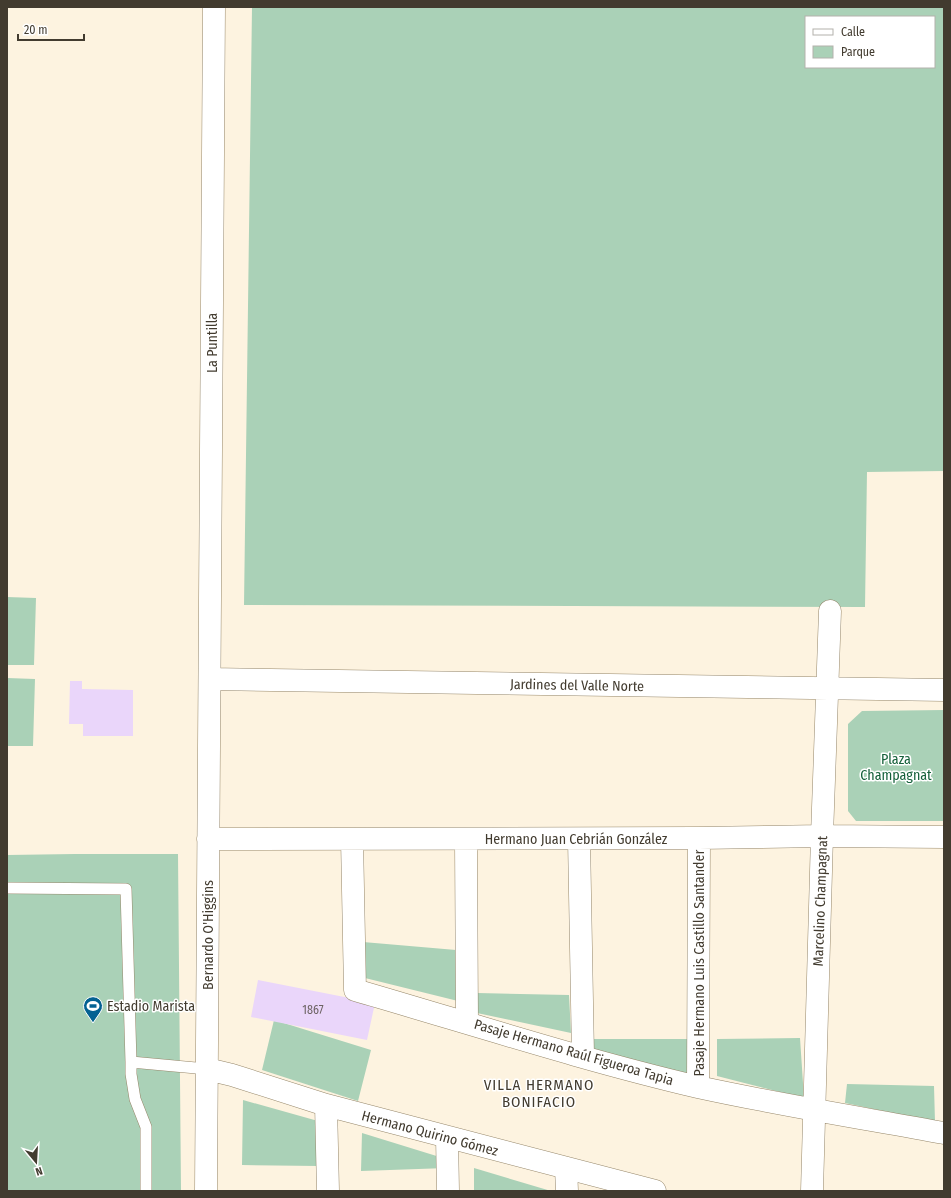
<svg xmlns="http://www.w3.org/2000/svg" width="951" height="1198" viewBox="0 0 951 1198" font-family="'Fira Sans Condensed',sans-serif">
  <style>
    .green { fill: #aad1b7; fill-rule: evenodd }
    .building { fill: #ead6fa }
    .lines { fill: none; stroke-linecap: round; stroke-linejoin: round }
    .lane-casing { stroke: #96876a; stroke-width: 12 }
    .street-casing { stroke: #96876a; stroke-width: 23 }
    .lane { stroke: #fff; stroke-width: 11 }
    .street { stroke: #fff; stroke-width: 22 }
    .labels { text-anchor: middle; stroke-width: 3; stroke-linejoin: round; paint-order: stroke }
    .number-label { font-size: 12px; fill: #6c6262 }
    .street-label { font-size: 14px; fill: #423b2f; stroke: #fff }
    .park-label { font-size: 14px; fill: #15603a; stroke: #fff }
    .poi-label { font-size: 14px; fill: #423b2f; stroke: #fff; text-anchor: start }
    .neighbourhood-label { font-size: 15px; letter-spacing: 1px; fill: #423b2f; stroke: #fff }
  </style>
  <rect width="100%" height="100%" fill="#fdf3e0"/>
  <!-- green -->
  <path class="green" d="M252 7H944V471L867 472 865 607 244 605ZM806 17H934V67H806Z
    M7 597 36 598 34 665H7Z
    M7 678 35 679 33 746H7Z
    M944 710V821H856L848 811V724L862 711Z
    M75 854H178L181 1191H7V855Z
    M363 942 456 950 458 1001 365 978Z
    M477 993 569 995 571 1033 477 1013Z
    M274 1020 371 1050 358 1101 262 1070Z
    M800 1038 804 1098 717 1076V1039Z
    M590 1039H693L694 1078 589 1053Z
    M847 1084 934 1086 935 1122 845 1103Z
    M243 1100 318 1121V1166L242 1165Z
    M362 1133 443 1158 447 1168 361 1171Z
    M474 1168 551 1191H474Z"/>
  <!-- building -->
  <path class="building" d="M70 681H82V689L133 690V736H83V724H69Z
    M258 980 375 1003 367 1040 251 1017Z"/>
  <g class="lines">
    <defs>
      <path id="lane" d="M7 888 126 889 131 1062
        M146 1191V1127L135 1099 131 1074V1062L207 1069"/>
      <path id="street" d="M210 679 944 690
        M208 839 699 838 822 836 944 837
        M352 839 355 990C469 1023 583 1060 698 1087 780 1105 862 1118 944 1133
        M466 839 467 1022
        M579 839 583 1056
        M207 1069 232 1075 326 1105 655 1191
        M698 1087 699 838
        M326 1105 328 1191
        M447 1137 448 1191
        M566 1168 567 1191
        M206 1191 214 7
        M812 1191 822 836 830 611"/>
    </defs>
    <!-- lane casing -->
    <use href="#lane" class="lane-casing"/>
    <!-- street casing -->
    <use href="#street" class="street-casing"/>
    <!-- lane -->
    <use href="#lane" class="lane"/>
    <!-- street -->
    <use href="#street" class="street"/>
  </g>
  <!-- icons -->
  <defs>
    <symbol id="stadium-pin" viewBox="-11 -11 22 30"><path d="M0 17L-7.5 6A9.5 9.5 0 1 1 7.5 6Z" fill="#046192" stroke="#fff"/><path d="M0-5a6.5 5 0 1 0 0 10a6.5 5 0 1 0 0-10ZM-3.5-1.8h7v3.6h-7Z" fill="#fff"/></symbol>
  </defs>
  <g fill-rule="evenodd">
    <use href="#stadium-pin" x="82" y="995" width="22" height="30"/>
  </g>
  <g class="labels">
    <!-- number labels -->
    <g class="number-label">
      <text x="313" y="1014">1867</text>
    </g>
    <!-- street labels -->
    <g class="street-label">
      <text transform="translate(212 343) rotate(-90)" y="5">La Puntilla</text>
      <text transform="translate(577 685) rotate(1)" y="5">Jardines del Valle Norte</text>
      <text x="576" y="844">Hermano Juan Cebrián González</text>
      <text transform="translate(820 901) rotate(-88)" y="5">Marcelino Champagnat</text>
      <text transform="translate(208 935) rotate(-90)" y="5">Bernardo O'Higgins</text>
      <text transform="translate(699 963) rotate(-90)" y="5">Pasaje Hermano Luis Castillo Santander</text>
      <text transform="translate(574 1052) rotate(16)" y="5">Pasaje Hermano Raúl Figueroa Tapia</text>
      <text transform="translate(430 1133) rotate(15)" y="5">Hermano Quirino Gómez</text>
    </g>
    <!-- park labels -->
    <g class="park-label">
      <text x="896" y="764">Plaza<tspan x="896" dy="16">Champagnat</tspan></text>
    </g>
    <!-- poi labels -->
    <g class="poi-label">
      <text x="107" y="1011">Estadio Marista</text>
    </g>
    <!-- neighbourhood labels -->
    <g class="neighbourhood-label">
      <text x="539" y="1090">VILLA HERMANO<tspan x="539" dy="17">BONIFACIO</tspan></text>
    </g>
  </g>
  <!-- border -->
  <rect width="951" height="1198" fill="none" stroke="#423b2f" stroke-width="16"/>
  <!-- legend -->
  <rect x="805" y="16" width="130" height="52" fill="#ffffff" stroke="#b3b1ac"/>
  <rect x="813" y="29" width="20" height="6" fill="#ffffff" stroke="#b3b1ac"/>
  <text x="841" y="36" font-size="12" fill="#423b2f">Calle</text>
  <rect x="813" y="46" width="20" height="12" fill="#aad1b7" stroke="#b3b1ac"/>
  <text x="841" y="56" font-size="12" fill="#423b2f">Parque</text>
  <!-- north arrow -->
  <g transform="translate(36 1162) rotate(162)" stroke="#ffffff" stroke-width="3" paint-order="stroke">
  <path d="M0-3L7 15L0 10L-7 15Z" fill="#423b2f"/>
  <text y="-6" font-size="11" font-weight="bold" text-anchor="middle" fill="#423b2f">N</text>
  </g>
  <!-- scale -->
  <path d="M18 34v6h66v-6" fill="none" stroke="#423b2f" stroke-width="2"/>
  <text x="24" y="34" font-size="12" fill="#423b2f" stroke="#ffffff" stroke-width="3" paint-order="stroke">20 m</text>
</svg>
